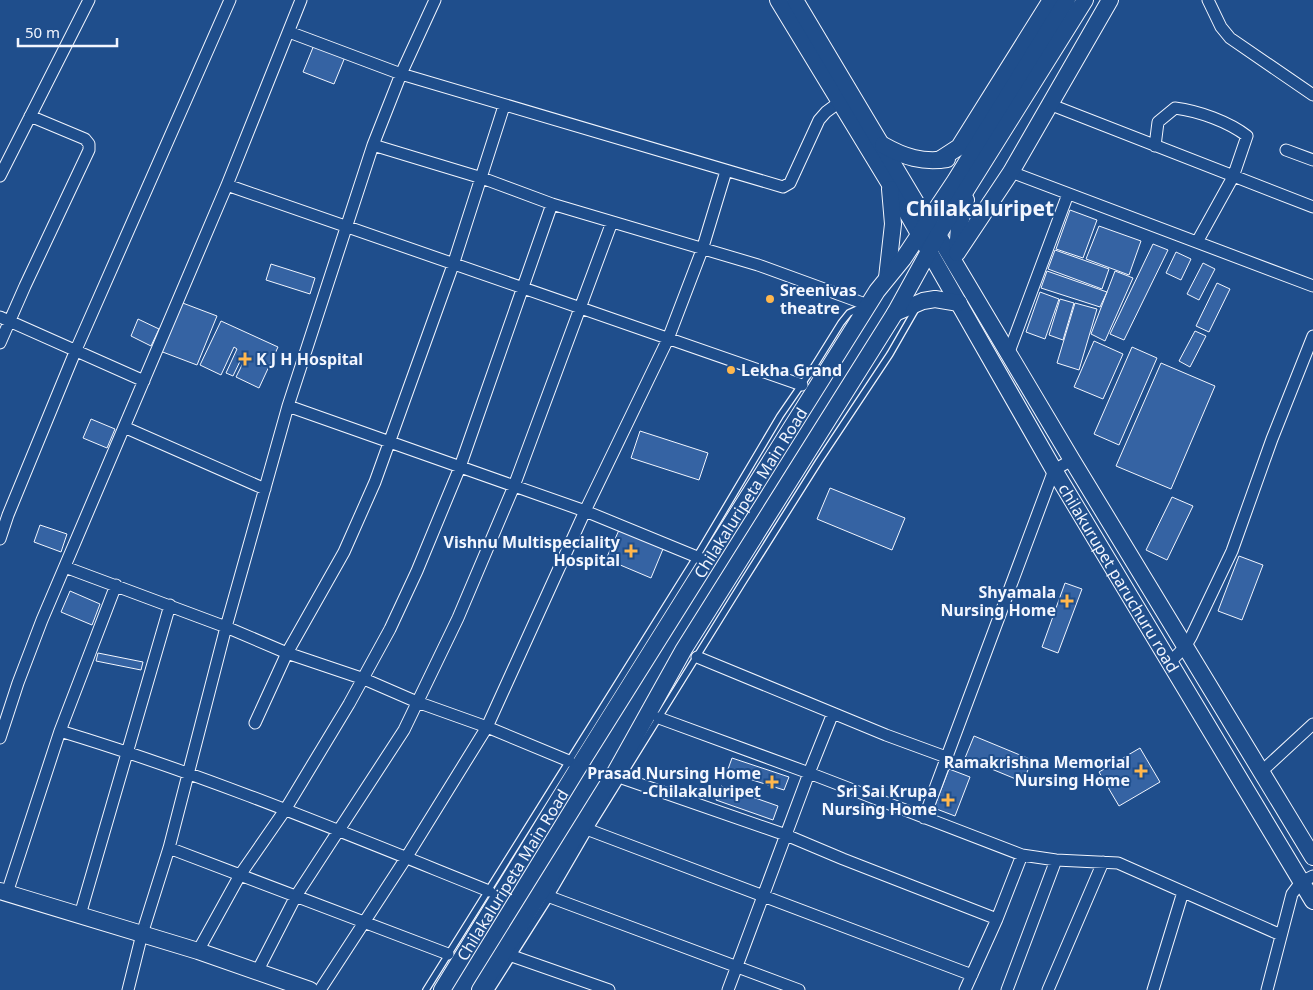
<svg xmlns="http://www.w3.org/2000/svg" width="1313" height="990" viewBox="0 0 1313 990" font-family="'Noto Sans',sans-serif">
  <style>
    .building { fill: #3563a3; stroke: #f2f6ff }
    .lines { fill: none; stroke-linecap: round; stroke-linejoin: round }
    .lane-casing { stroke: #f2f6ff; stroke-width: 8 }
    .street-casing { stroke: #f2f6ff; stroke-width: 13 }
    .secondary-casing { stroke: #f2f6ff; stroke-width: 18 }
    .lane { stroke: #1f4e8c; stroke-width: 5.5 }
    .street { stroke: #1f4e8c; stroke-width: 11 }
    .secondary { stroke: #1f4e8c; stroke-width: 16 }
    .poi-dot { fill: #ffb74d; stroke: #1f4e8c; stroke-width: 2 }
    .labels { text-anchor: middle; stroke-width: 4; stroke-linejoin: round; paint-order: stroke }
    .poi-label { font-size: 16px; font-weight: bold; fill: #f2f6ff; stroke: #1f4e8c; text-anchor: end }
    .street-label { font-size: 16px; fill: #f2f6ff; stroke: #1f4e8c }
    .district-label { font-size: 21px; font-weight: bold; fill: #f2f6ff; stroke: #1f4e8c }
  </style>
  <rect width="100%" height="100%" fill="#1f4e8c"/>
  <!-- building -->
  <path class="building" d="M314 45 345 57 334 84 303 72Z
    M1070 210 1097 220 1083 258 1056 249Z
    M1099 226 1141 241 1129 275 1086 259Z
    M1153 244 1168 250 1124 340 1110 334Z
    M1055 250 1109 269 1102 289 1048 269Z
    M1176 252 1191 259 1181 280 1166 273Z
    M1203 263 1215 269 1199 300 1187 294Z
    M271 264 315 278 310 294 266 280Z
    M1047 271 1107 292 1100 307 1041 288Z
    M1115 271 1133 278 1105 341 1091 334Z
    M1217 283 1230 289 1209 332 1196 326Z
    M1040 292 1059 299 1045 339 1026 332Z
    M1060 299 1074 303 1063 340 1049 335Z
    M180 302 217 316 197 365 160 351Z
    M1075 303 1097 309 1079 370 1057 363Z
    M138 319 159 329 151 346 131 336Z
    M221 321 278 347 259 388 236 377 246 357 243 355 233 376 226 373 237 349 234 347 221 375 200 365Z
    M1195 331 1206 336 1190 367 1179 361Z
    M1094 341 1123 354 1103 399 1074 387Z
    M1132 347 1157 358 1119 445 1094 434Z
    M1161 363 1215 386 1171 489 1116 466Z
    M91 419 115 429 107 448 83 438Z
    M640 431 708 453 699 480 631 458Z
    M830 488 905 518 892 550 817 519Z
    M1172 497 1193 506 1167 560 1146 550Z
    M40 525 67 534 61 552 34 542Z
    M619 530 663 549 651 578 606 559Z
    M1239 556 1263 565 1242 620 1218 611Z
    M1065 583 1082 589 1058 653 1042 647Z
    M70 591 100 604 92 625 61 612Z
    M98 653 143 662 141 670 96 661Z
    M974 736 1032 760 1023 782 965 758Z
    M1140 748 1160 782 1119 806 1099 772Z
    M732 758 789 777 784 790 727 772Z
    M949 769 970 777 955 816 934 808Z
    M721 786 778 806 773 820 716 800Z"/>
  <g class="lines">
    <defs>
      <path id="lane" d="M426 990 697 556 780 416 813 368 841 323 849 313 862 307
        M491 990 550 897 589 830 741 585 819 461 890 354 917 307"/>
      <path id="street" d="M1208 0 1221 27 1230 38 1313 95
        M289 32 401 74 783 187 790 183 819 120 826 112 845 98
        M1049 104 1313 207
        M373 145 482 178 552 204 758 265 868 305
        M1155 146 1158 122 1175 108C1199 111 1229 122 1247 136L1233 177 1197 242
        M1286 150 1313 160
        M1011 172 1313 286
        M0 176 89 0
        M227 185 802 385
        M0 317 144 381
        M0 343 25 286 89 150V144L85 139 30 116
        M1009 352 1068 194
        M288 406 585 511 707 561
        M124 427 265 489
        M0 539 8 515 75 352 230 0
        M65 567 226 627 287 653 364 679 417 702 487 727 569 761
        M697 657 886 735 946 757
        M1169 663 1185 647 1191 637 1232 551 1272 439 1313 336
        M659 718 809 773 1022 855 1056 860 1118 863 1281 935
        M255 723 287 653 344 552 375 482 453 265 504 106
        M60 731C206 775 347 834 489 891
        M0 738 18 683 42 620 227 185 301 0
        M1261 772 1313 724
        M622 778 786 835 843 859 997 919
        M924 818 1054 470 1072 460
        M589 830 972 975
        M169 848 448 954
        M7 893 60 731 116 585
        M550 897 799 990
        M80 915 170 605
        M198 951 240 875 285 810 349 704 390 629 417 571 460 467 552 204
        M512 956 609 990
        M257 972 296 896 404 730 458 618 514 486 612 222
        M128 990 142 934 169 848 226 627 288 406 373 145 401 74 435 0
        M320 990 406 858 487 727 585 511 668 339 702 250 726 171
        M728 990 809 773 833 713
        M965 990 997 919 1022 855
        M1007 990 1056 860
        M1048 990 1103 862
        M1153 990 1183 892
        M1267 990 1292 894 1301 882 1313 876"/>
      <g id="secondary">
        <path id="s1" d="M778 0 902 204 1054 470 1313 901"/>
        <path d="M795 0 927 221 938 235 1072 460 1313 857"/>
        <path d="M883 145C904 157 923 163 947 159"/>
        <path d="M939 160 959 147 1051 0"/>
        <path d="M957 252 959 227 966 200"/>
        <path d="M957 253 1011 172 1110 0"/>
        <path d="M887 278 893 224 890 189"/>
        <path d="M895 313 923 301 935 299 959 303"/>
        <path d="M0 891 198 951 310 990"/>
        <path id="s2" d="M442 990 581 763 877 291 903 259 955 181 1067 0"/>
        <path d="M480 990 616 771 684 649 895 313 938 235 1085 0"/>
      </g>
    </defs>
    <!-- lane casing -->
    <use href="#lane" class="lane-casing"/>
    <!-- street casing -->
    <use href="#street" class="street-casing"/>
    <!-- secondary casing -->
    <use href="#secondary" class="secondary-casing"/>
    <!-- lane -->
    <use href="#lane" class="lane"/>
    <!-- street -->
    <use href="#street" class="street"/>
    <!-- secondary -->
    <use href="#secondary" class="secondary"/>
  </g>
  <!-- markers -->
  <g class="poi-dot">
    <circle cx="770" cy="299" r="5"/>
    <path d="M242.5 351.5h5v5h5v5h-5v5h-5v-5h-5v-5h5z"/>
    <circle cx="731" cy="370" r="5"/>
    <path d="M628.5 543.5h5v5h5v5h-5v5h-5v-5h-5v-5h5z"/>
    <path d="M1064.5 593.5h5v5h5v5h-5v5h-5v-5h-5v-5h5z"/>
    <path d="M1138.5 763.5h5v5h5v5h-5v5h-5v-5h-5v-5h5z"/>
    <path d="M769.5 774.5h5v5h5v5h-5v5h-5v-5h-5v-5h5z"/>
    <path d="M945.5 792.5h5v5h5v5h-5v5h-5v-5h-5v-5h5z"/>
  </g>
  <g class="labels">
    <!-- poi labels -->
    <g class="poi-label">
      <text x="780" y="296" text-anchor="start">Sreenivas<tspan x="780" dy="18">theatre</tspan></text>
      <text x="256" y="365" text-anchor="start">K J H Hospital</text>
      <text x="741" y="376" text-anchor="start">Lekha Grand</text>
      <text x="620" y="548">Vishnu Multispeciality<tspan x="620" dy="18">Hospital</tspan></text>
      <text x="1056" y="598">Shyamala<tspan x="1056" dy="18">Nursing Home</tspan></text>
      <text x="1130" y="768">Ramakrishna Memorial<tspan x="1130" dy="18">Nursing Home</tspan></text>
      <text x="761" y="779">Prasad Nursing Home<tspan x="761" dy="18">-Chilakaluripet</tspan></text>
      <text x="937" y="797">Sri Sai Krupa<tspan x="937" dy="18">Nursing Home</tspan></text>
    </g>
    <!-- street labels -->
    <g class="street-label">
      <text dy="6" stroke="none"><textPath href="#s2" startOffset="585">Chilakaluripeta Main Road</textPath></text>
      <text dy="6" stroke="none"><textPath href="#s1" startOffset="671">chilakurupet paruchuru road</textPath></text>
      <text dy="6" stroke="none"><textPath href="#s2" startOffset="135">Chilakaluripeta Main Road</textPath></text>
    </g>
    <!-- district labels -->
    <g class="district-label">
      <text x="980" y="216">Chilakaluripet</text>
    </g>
  </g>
  <!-- scale -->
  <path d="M18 38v8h99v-8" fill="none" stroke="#f2f6ff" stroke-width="2.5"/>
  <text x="25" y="38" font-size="15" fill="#f2f6ff" stroke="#1f4e8c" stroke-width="4" paint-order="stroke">50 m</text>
</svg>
